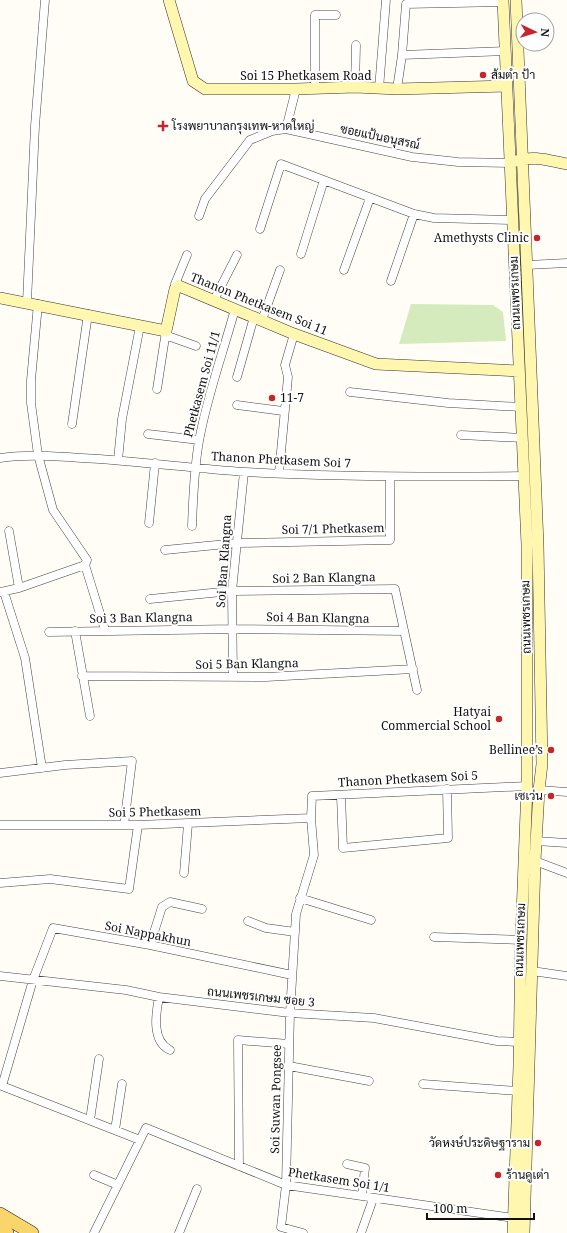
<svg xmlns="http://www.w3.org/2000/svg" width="567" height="1233" viewBox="0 0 567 1233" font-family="'Noto Serif',Sarabun,serif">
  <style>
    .green { fill: #d5ebbd }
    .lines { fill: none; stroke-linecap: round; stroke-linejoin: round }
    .street-casing { stroke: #444; stroke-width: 9 }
    .secondary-casing { stroke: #333; stroke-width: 12 }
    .primary-casing { stroke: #222; stroke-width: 14 }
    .street { stroke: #fff; stroke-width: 8 }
    .secondary { stroke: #fff6b0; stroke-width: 11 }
    .primary { stroke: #f9d66b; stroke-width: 13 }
    .poi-dot { fill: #c4262e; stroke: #fff; stroke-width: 1.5 }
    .labels { text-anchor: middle; stroke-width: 4; stroke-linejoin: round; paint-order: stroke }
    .poi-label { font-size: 12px; fill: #111; stroke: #fff; text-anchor: end }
    .street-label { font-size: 12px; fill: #111; stroke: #fff }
  </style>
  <rect width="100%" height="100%" fill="#fffdf5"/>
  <!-- green -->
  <path class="green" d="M411 304 493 305 503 312 506 341 399 344Z"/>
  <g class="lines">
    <defs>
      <path id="street" d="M402 55 506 51
        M355 87 356 45
        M296 89 286 129 412 157 458 162 510 163
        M315 89V15H336
        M379 89 386 0
        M397 89 402 55 406 4 503 2
        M199 216 205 199 250 140 272 131 286 129
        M260 229 281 164 414 214 434 218 512 220
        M301 254 324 180
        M527 265 567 263
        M344 270 370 198
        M391 281 414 214
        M175 284 187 255
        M214 300 237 255
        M27 302 35 126 45 0
        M38 304 31 380V403L38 455 53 510 87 560 85 565 105 630
        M262 320 280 270
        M165 335 196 346
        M237 377 254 317
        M157 389 166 331
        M350 392 448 403 521 407
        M237 405 283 411
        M72 424 88 314
        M148 434 199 440
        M461 435 523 438
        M0 458C27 454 54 456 82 458 136 461 190 468 245 472 338 477 431 477 524 476
        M118 460 122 419 140 326
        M279 473 288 377 285 365 294 334
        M149 523 155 463
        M192 526C193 498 194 469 199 441 207 396 223 353 235 309
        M9 531 19 588
        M165 550 237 543 390 540V477
        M0 592 19 588 85 565
        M4 592 25 658 42 768
        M150 599 232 591 395 589 417 690
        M75 631 90 716
        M49 632 233 629 404 631
        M82 676 266 677 413 669
        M233 677 232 591 244 472
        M0 773 65 765 132 761 124 825
        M539 790 567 792
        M341 796 343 848 448 838 447 789
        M0 825H138L311 818
        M536 841 567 843
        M535 861 567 873
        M184 873 188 824
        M0 883 50 879 129 889 138 825
        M300 898 371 920
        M248 921 266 928 295 932
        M434 937 521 940
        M150 945 162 907 170 902 202 909
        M532 971 567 976
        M0 976 126 990 159 997 290 1013 374 1018 497 1041 519 1042
        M159 997C156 1013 151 1041 170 1050
        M289 1066 369 1081
        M423 1084 518 1091
        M90 1120 99 1059
        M115 1130 122 1084
        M140 1140 2 1086 33 980 53 928 150 945 292 975
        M347 1164 365 1168 362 1196
        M239 1166 238 1040 289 1044
        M94 1175 118 1185
        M94 1233 146 1128 286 1185 513 1218
        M179 1233 197 1189
        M303 1233 281 1227 286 1185 290 1013 296 914 314 855 311 818 312 796 527 786
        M361 1233 373 1199"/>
      <path id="secondary" d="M169 0 193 81 205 89H296L355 87 397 89 507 86
        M503 0 527 545V786L521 940 519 1066 513 1233
        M516 0 538 545 542 764 539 790 535 861 524 1233
        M516 161C533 155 550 161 567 164
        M0 298 166 331 175 289 179 286 294 334 376 364 519 371"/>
      <path id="primary" d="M0 1214 32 1233
        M0 1228 7 1233"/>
    </defs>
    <!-- street casing -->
    <use href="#street" class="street-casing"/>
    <!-- secondary casing -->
    <use href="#secondary" class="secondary-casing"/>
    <!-- primary casing -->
    <use href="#primary" class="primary-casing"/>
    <!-- street -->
    <use href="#street" class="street"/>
    <!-- secondary -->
    <use href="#secondary" class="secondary"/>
    <!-- primary -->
    <use href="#primary" class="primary"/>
  </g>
  <!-- markers -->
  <g class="poi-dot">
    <circle cx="483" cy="75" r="4"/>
    <path d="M161 120h4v4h4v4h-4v4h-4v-4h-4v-4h4z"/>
    <circle cx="537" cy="238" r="4"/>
    <circle cx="272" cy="398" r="4"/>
    <circle cx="499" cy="719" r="4"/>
    <circle cx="551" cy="750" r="4"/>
    <circle cx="551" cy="796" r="4"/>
    <circle cx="538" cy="1143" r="4"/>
    <circle cx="498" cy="1175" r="4"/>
  </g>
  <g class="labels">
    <!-- poi labels -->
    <g class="poi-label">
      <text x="491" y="79" text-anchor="start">ส้มตำ ป้า</text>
      <text x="172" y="130" text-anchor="start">โรงพยาบาลกรุงเทพ-หาดใหญ่</text>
      <text x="529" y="242">Amethysts Clinic</text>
      <text x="280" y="402" text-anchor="start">11-7</text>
      <text x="491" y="716">Hatyai<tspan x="491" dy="14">Commercial School</tspan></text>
      <text x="543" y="754">Bellinee’s</text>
      <text x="543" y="800">เซเว่น</text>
      <text x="530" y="1147">วัดหงษ์ประดิษฐาราม</text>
      <text x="506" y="1179" text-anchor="start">ร้านคูเต่า</text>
    </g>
    <!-- street labels -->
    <g class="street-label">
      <text x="306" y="80">Soi 15 Phetkasem Road</text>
      <text transform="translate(380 137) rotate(12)" y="4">ซอยแป้นอนุสรณ์</text>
      <text transform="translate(515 293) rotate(-92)" y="4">ถนนเพชรเกษม</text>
      <text transform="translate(259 304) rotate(22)" y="4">Thanon Phetkasem Soi 11</text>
      <text transform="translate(202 384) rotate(-75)" y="4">Phetkasem Soi 11/1</text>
      <text transform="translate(281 460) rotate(3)" y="4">Thanon Phetkasem Soi 7</text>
      <text transform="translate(333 529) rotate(-1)" y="4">Soi 7/1 Phetkasem</text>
      <text transform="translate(224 561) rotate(-86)" y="4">Soi Ban Klangna</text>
      <text transform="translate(324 578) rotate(-1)" y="4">Soi 2 Ban Klangna</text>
      <text transform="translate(526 617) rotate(-91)" y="4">ถนนเพชรเกษม</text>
      <text transform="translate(141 618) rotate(-1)" y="4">Soi 3 Ban Klangna</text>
      <text transform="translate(318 618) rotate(1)" y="4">Soi 4 Ban Klangna</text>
      <text transform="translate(247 664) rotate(-1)" y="4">Soi 5 Ban Klangna</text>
      <text transform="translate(408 779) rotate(-3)" y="4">Thanon Phetkasem Soi 5</text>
      <text transform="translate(155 812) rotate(-1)" y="4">Soi 5 Phetkasem</text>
      <text transform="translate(148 934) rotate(11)" y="4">Soi Nappakhun</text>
      <text transform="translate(520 940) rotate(-88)" y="4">ถนนเพชรเกษม</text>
      <text transform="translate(261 997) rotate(6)" y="4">ถนนเพชรเกษม ซอย 3</text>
      <text transform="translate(276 1099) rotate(-89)" y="4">Soi Suwan Pongsee</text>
      <text transform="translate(339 1180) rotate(9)" y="4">Phetkasem Soi 1/1</text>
    </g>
  </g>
  <!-- north arrow -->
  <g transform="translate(535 32) rotate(94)"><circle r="19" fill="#ffffff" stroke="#a0a0a0"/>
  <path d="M0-3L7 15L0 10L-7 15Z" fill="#c4262e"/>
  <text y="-6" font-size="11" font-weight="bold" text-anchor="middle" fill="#111111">N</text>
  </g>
  <!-- scale -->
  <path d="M427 1213v6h107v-6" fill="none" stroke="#111111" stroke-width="2"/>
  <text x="433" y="1213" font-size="12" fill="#111111" stroke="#ffffff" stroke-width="3" paint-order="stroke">100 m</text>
</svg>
